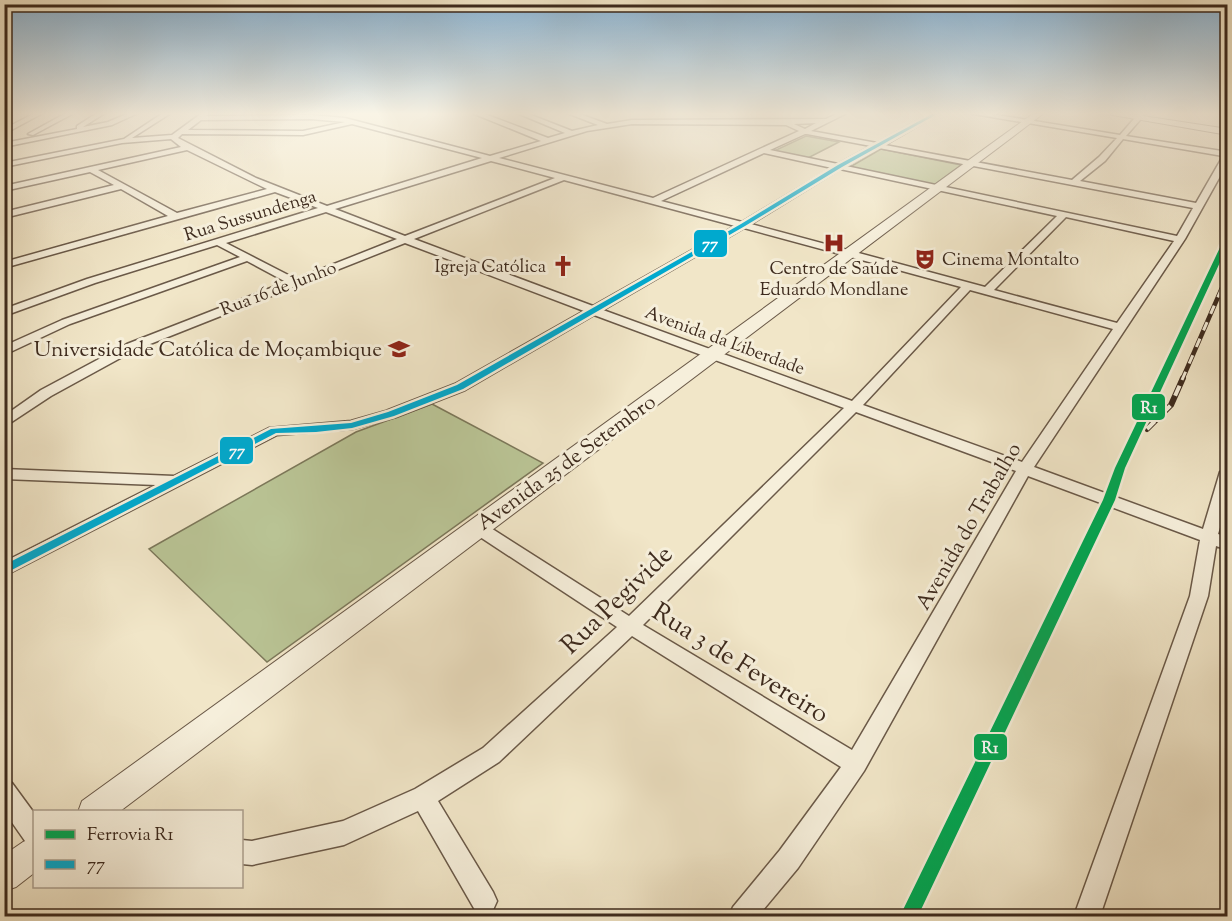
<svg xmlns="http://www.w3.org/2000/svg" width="1232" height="921" viewBox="0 0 1232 921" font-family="'Sorts Mill Goudy',serif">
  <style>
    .green { fill: #bac596; stroke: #7c785a; stroke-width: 1.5 }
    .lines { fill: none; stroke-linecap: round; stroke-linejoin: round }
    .minor-casing { stroke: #6a5948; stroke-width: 3 }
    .tertiary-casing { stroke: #6a5948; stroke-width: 2 }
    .minor { fill: #f6efdb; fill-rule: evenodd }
    .tertiary { fill: #f6efdb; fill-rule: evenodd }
    .rail-far1-casing { stroke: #3d2a1d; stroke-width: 4.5 }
    .rail-casing { stroke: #3d2a1d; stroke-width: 6 }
    .rail-far1 { stroke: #f6efdb; stroke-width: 3; stroke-dasharray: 9; stroke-linecap: butt }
    .rail { stroke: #f6efdb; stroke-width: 4; stroke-dasharray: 11; stroke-linecap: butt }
    .bus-1-casing { stroke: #f6efdb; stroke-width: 5 }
    .bus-1 { fill: #00a9ce; fill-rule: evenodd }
    .rail-1-casing { stroke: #f6efdb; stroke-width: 5 }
    .rail-1 { fill: #00a651; fill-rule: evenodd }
    .labels { text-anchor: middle; stroke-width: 6; stroke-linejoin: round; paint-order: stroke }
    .far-street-label { font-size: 18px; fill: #3d2a1d; stroke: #f6efdb }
    .far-poi-label { font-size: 18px; fill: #3d2a1d; stroke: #f6efdb; text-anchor: start }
    .poi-label { font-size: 21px; fill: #3d2a1d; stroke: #f6efdb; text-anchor: end }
    .street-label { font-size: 21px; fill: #3d2a1d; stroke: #f6efdb }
    .near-street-label { font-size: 26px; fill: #3d2a1d; stroke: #f6efdb }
    .line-badge { stroke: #f6efdb; stroke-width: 2 }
    .badge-label { font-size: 16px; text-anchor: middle; font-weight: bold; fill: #fff }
  </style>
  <rect width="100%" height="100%" fill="#f1e6c8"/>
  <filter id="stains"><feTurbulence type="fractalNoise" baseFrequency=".00333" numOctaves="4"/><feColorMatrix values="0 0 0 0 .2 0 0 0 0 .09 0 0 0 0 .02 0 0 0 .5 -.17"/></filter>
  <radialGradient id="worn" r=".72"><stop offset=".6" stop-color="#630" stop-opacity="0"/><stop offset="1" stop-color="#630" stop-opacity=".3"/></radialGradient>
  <!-- green -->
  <path class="green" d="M806 136 839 142 808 158 774 151Z
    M881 149 961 165 934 185 850 167Z
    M432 404 543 463 267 662 149 549 356 432Z"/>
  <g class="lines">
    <defs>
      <path id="minor" d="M15 113 14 114 4 118V114Z
        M35 113H43L4 134V129Z
        M66 113H74L33 135 28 134Z
        M97 113H105L83 127 108 122 129 113H138L112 125 4 147V143L77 129V126Z
        M163 113H171L132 138 172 135 202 113H209L206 116 311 115 345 118 490 156 541 141 472 113H482L548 138 565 133 517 113H526L572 131 598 125 567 113H577L607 124 632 120 826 119 838 113H847L811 131 877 143 932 113H940L885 145 1072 180 1099 157 1117 138 968 113H985L1120 135 1139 113H1146L1126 136 1228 152V162L1185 239 1034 467 1203 529 1220 472 1228 467V501L1218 534 1228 537V550L1216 546 1208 596 1100 916H1074L1190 596 1200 540 1028 476 864 771 798 868 758 916H729L733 907 780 850 841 767 632 636 499 762 438 801 493 892 497 901 493 910 484 914 475 910 418 811 344 845 252 865 242 864V840L252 841 343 821 415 789 483 748 617 627 471 531 469 527 471 523H483L629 616 844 408 594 315 465 390 396 417 352 429 277 435 4 576V562L156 485 4 479V469L174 476 269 428 351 421 386 411 455 384 584 311 405 243 135 350 51 396 4 427V416L41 390 127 344 286 282 247 261 70 324 4 355V346L62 320 240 257 217 245 95 283 4 316V309L87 279 318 208 275 192 4 268V262L168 216 121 189 4 218V212L114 185 90 172 4 191V186L181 147 171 139 122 143 4 167V163L124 139ZM311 119 345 122 303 131 188 130 201 120ZM816 123 805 129 794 124ZM352 124 482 158 327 206 256 178 178 138 182 134 303 135ZM632 124 786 125 799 131 653 198 499 158 587 131ZM805 134H807L871 146 838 164 770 150ZM1123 139 1223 156 1196 203 1080 181 1105 161ZM879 148 1193 208 1177 236 846 166ZM187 150 267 189 177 213 98 170ZM764 153 832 168 742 222 661 201ZM491 161 555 178 405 236 335 209ZM840 169 1057 216 985 287 751 224ZM564 180 735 226 593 306 414 239ZM326 212 397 239 296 279 226 243ZM1066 217 1174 241 1117 323 994 290ZM744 228 961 287 852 401 603 310ZM970 290 1113 329 1022 462 863 405ZM856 412 1016 471 852 750 643 625Z
        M4 780 12 783 34 813V844L25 841 4 811Z"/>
      <path id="tertiary" d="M1034 113H1044L119 812H78L82 801Z
        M1101 113H1123L1228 129V135Z
        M34 837V873L16 887 4 891V855L23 842Z"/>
    </defs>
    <!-- minor casing -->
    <use href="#minor" class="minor-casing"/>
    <!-- tertiary casing -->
    <use href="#tertiary" class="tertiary-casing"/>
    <!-- minor -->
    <use href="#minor" class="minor"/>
    <!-- tertiary -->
    <use href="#tertiary" class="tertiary"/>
    <defs>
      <path id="rail-far1" d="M1182 380 1228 274"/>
      <path id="rail" d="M1147 429 1171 405 1183 378"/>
    </defs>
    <!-- rail-far1 casing -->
    <use href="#rail-far1" class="rail-far1-casing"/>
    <!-- rail casing -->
    <use href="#rail" class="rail-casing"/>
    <!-- rail-far1 -->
    <use href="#rail-far1" class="rail-far1"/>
    <!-- rail -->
    <use href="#rail" class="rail"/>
    <defs>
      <path id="bus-1" d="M934 113H939L842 167 745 226 463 389 394 416 352 428 316 432 276 433 4 574V565L271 429 351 423 388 412 457 385 741 224 838 165Z"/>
    </defs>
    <!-- bus-1 casing -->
    <use href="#bus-1" class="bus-1-casing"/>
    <!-- bus-1 -->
    <use href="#bus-1" class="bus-1"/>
    <defs>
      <path id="rail-1" d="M1228 235V245L1125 468 1115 500 918 916H900L1103 500 1115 468 1225 237Z"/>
    </defs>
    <!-- rail-1 casing -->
    <use href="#rail-1" class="rail-1-casing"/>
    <!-- rail-1 -->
    <use href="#rail-1" class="rail-1"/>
  </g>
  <!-- sky -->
  <linearGradient id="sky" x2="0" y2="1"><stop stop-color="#8cb7d8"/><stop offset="0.47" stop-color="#f9f4e6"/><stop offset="1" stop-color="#f9f4e6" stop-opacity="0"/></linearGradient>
  <rect width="1232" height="242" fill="url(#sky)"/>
  <!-- icons -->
  <defs>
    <symbol id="hospital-bare" viewBox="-9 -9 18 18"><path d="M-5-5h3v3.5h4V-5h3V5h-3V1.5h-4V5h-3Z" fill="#8f2418" stroke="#f6efdb" stroke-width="2.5" paint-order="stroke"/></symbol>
    <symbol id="theatre-bare" viewBox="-9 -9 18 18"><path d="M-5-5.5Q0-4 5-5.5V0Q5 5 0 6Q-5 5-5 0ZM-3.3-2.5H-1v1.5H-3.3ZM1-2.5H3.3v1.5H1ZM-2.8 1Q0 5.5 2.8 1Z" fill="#8f2418" stroke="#f6efdb" stroke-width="2.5" paint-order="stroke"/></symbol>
    <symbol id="church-bare" viewBox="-9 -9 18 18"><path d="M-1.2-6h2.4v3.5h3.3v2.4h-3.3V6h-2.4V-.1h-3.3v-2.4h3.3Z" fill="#8f2418" stroke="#f6efdb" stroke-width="2.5" paint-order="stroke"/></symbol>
    <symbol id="university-bare" viewBox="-9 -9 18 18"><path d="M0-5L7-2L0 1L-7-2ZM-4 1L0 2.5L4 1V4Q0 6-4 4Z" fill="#8f2418" stroke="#f6efdb" stroke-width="2.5" paint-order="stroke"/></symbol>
  </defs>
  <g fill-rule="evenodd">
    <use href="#hospital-bare" x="819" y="228" width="30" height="30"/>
    <use href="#theatre-bare" x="910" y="244" width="30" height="30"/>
    <use href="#church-bare" x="548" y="251" width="30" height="30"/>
    <use href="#university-bare" x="384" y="334" width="30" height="30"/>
  </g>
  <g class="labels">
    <!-- far-street labels -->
    <g class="far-street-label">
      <text transform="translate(250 215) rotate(-17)" y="6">Rua Sussundenga</text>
      <text transform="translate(278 288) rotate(-21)" y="6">Rua 16 de Junho</text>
      <text transform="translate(725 340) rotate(20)" y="6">Avenida da Liberdade</text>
    </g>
    <!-- far-poi labels -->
    <g class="far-poi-label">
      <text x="942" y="265">Cinema Montalto</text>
      <text x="546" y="272" text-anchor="end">Igreja Católica</text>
      <text x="834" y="274" text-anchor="middle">Centro de Saúde<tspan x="834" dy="21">Eduardo Mondlane</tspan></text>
    </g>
    <!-- poi labels -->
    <g class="poi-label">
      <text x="382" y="356">Universidade Católica de Moçambique</text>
    </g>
    <!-- street labels -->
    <g class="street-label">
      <text transform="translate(566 462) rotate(-36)" y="7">Avenida 25 de Setembro</text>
      <text transform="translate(968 526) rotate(-60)" y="7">Avenida do Trabalho</text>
    </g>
    <!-- near-street labels -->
    <g class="near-street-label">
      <text transform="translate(616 599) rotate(-44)" y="9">Rua Pegivide</text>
      <text transform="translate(741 662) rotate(32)" y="9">Rua 3 de Fevereiro</text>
    </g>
  </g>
  <g class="line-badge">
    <rect x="693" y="229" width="35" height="29" rx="6" fill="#00a9ce"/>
    <rect x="1131" y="393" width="35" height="28" rx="6" fill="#00a651"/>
    <rect x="219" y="436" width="35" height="29" rx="6" fill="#00a9ce"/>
    <rect x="973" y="733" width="35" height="28" rx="6" fill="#00a651"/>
  </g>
  <g class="badge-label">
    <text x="710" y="249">77</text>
    <text x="1149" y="413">R1</text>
    <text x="237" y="456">77</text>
    <text x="990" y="753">R1</text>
  </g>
  <!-- margin -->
  <rect width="1232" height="921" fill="none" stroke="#f1e6c8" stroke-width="24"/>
  <rect x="6" y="6" width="1220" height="909" fill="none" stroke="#3d2a1d" stroke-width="3"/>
  <rect x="12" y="12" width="1208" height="897" fill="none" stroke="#3d2a1d" stroke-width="1.5"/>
  <!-- legend -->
  <rect x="33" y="810" width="210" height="78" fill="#f6efdb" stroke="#aca08f" stroke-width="1.5"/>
  <rect x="45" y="830" width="30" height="9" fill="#00a651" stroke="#aca08f" stroke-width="1.5"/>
  <text x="87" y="840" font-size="18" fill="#3d2a1d">Ferrovia R1</text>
  <rect x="45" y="860" width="30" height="9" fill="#00a9ce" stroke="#aca08f" stroke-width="1.5"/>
  <text x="87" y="870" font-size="18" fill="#3d2a1d">77</text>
  <rect width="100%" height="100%" filter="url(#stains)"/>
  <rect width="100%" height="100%" fill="url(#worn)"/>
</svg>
